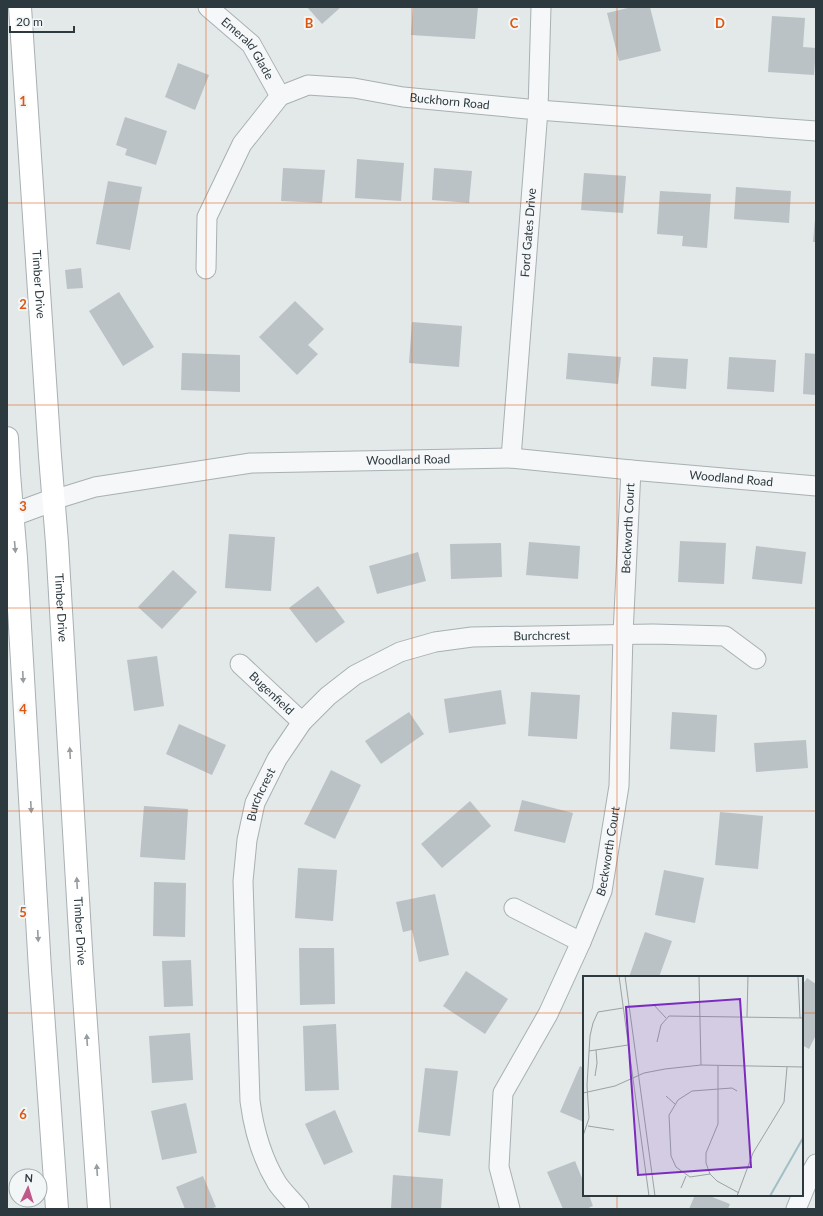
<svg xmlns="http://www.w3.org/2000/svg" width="823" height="1216" viewBox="0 0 823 1216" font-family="Lato,sans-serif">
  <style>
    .building { fill: #bac2c6 }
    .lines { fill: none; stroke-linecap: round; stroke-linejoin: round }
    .minor-casing { stroke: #a8b0b3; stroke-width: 21 }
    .tertiary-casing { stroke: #a8b0b3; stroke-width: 24 }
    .secondary-casing { stroke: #a8b0b3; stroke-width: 24 }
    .minor { stroke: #f5f7f8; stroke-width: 19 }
    .tertiary { stroke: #f5f7f8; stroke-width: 22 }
    .secondary { stroke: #fff; stroke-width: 22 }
    .oneway { fill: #969ca0 }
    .grid { fill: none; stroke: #df570f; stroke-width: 1; stroke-opacity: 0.55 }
    .labels { text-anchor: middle; stroke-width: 4; stroke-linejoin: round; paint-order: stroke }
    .street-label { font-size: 12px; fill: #2c3a40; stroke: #f2f6f7 }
    .inset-river { fill: none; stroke: #a2bfc6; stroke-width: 2 }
    .inset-road { fill: none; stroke: #9aa2a5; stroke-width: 1 }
    .view { fill: #7b2cbf; fill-opacity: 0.15; stroke: #7b2cbf; stroke-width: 2 }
    .inset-edge { fill: none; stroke: #2c3a40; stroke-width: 2 }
    .grid-label { font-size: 13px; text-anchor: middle; font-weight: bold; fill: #df570f; stroke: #f2f6f7; stroke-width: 4; stroke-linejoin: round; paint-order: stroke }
  </style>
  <rect width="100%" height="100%" fill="#e3e8e9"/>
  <!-- building -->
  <path class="building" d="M307 7H341L322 24Z
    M413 7H478L475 39 411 35Z
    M632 7H650L661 51 619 61 607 13Z
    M772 16 805 18 803 47 816 48 814 75 768 72Z
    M178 63 209 75 195 110 165 97Z
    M125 117 167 131 156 165 125 155 127 149 116 145Z
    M357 159 404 163 401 201 355 198Z
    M283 168 325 170 322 203 281 201Z
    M434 168 472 171 469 203 432 200Z
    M584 173 626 176 623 213 581 210Z
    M108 181 142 187 130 250 96 244Z
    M736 187 791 191 789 223 734 219Z
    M660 191 711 194 707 248 682 246 683 236 657 234Z
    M815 219H816V242H813Z
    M81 268 83 288 67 289 65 270Z
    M119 292 154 347 123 366 89 311Z
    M295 301 324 329 308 345 318 354 297 375 259 337Z
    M412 322 462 326 459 367 409 363Z
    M182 353 240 355V392L181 390Z
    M568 353 621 357 618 384 566 379Z
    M805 353 816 354V395L803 394Z
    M653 357 688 359 686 389 651 386Z
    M729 357 776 360 774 392 727 389Z
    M229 534 275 537 271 591 225 588Z
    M680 541 726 543 724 584 678 582Z
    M529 542 580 546 578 579 526 575Z
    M501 543 502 577 451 579 450 544Z
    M756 546 806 552 802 584 752 579Z
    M418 552 426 581 377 594 369 566Z
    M173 570 197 592 162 629 138 607Z
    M318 586 345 622 316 643 289 608Z
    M157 656 164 706 134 711 127 660Z
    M501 690 506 724 449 733 444 699Z
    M531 692 580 695 577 739 528 736Z
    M409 712 424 734 381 764 365 741Z
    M672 712 717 715 715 752 670 749Z
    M179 724 226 745 212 775 166 754Z
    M806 740 808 768 756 772 754 743Z
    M331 770 361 785 335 839 304 824Z
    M522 800 573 813 565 843 514 831Z
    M470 801 491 826 442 868 421 844Z
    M144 806 188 809 185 860 140 857Z
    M720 812 763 816 758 869 715 865Z
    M298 868 337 870 333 921 295 918Z
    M664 870 704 878 695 923 655 915Z
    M154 882 186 883 185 937 153 936Z
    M435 894 449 955 419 962 412 930 403 932 396 902Z
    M645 932 672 941 659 977H629Z
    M299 948H334L335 1004 300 1005Z
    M191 960 193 1006 164 1007 162 961Z
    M466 971 508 999 485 1034 443 1006Z
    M807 978 816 984V1035L809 1049 802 1045V986Z
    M336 1024 339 1090 305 1091 303 1026Z
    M190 1033 193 1080 152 1083 149 1036Z
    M580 1066 584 1068V1122L560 1112Z
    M425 1068 458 1071 450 1136 418 1132Z
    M186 1103 197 1153 162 1160 151 1111Z
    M335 1110 353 1152 324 1165 305 1124Z
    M575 1161 584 1183V1195H589L593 1206 586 1209H563L547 1172Z
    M393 1175 443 1179 441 1209H391Z
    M203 1176 216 1207 210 1209H185L176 1187Z
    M695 1195H707L730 1204 728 1209H689Z"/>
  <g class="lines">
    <defs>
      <g id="minor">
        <path id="s1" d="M208 7 251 44 280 96"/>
        <path id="s2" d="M206 269 207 217 242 144 280 96 308 85 354 88 403 97 538 110 816 131"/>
        <path id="s3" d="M511 458 538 110 541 7"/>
        <path id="s4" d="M53 500 95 487 251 463 511 458 631 470 816 486"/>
        <path id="s5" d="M240 664 302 722"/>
        <path d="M514 908 581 942"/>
        <path id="s6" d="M299 1209C292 1200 283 1192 277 1183 261 1157 254 1131 250 1101L243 881 247 840 255 803 277 759 302 722 328 696 355 675 400 652 435 642 472 637 653 634 725 636 756 659"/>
        <path id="s7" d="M510 1209 499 1167 503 1093 548 1014 581 942 602 891 619 786 623 634 631 470"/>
        <path d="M796 1209 811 1173 816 1164"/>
      </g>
      <path id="tertiary" d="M7 517 53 500"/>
      <g id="secondary">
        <path id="s8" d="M20 7 50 456 57 543 82 967 99 1209"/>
        <path d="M7 438 9 474 16 558 40 970 57 1209"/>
      </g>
    </defs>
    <!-- minor casing -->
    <use href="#minor" class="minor-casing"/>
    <!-- tertiary casing -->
    <use href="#tertiary" class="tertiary-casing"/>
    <!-- secondary casing -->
    <use href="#secondary" class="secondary-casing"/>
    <!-- minor -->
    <use href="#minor" class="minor"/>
    <!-- tertiary -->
    <use href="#tertiary" class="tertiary"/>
    <!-- secondary -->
    <use href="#secondary" class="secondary"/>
  </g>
  <!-- one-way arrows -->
  <defs><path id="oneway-solid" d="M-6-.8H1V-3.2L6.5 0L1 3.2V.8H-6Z"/></defs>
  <g class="oneway">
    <use href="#oneway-solid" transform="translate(15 547) rotate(85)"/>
    <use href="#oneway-solid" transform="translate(23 677) rotate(87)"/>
    <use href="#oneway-solid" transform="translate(70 753) rotate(-93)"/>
    <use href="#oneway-solid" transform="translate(31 807) rotate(87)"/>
    <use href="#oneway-solid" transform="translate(77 883) rotate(-93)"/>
    <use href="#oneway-solid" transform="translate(38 936) rotate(87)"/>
    <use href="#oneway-solid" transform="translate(87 1040) rotate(-94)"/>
    <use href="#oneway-solid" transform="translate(97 1170) rotate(-94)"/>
  </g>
  <!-- grid -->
  <path class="grid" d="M206 7V1209M412 7V1209M617 7V977M7 203H816M7 405H816M7 608H816M7 811H816M7 1013H584M802 1013H816M617 1195V1209"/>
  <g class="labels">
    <!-- street labels -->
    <g class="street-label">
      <text dy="4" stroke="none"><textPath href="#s1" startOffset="58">Emerald Glade</textPath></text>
      <text dy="4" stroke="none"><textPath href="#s2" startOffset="367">Buckhorn Road</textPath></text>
      <text dy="4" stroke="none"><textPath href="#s3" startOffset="226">Ford Gates Drive</textPath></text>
      <text dy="4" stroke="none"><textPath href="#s8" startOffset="278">Timber Drive</textPath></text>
      <text dy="4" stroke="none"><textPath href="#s4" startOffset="359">Woodland Road</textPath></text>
      <text dy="4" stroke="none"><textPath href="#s4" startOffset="683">Woodland Road</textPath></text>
      <text dy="4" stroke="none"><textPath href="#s7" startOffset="707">Beckworth Court</textPath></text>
      <text dy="4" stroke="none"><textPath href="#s8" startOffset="602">Timber Drive</textPath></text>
      <text dy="4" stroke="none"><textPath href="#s6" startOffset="779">Burchcrest</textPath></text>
      <text dy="4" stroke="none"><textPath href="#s5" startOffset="43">Bugenfield</textPath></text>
      <text dy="4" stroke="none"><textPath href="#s6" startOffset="430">Burchcrest</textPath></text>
      <text dy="4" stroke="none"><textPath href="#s7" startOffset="383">Beckworth Court</textPath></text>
      <text dy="4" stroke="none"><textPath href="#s8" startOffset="926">Timber Drive</textPath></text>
    </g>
  </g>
  <!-- overview -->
  <g transform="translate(583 976)">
    <rect width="220" height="220" fill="#e3e8e9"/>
    <path class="inset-river" d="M187 220 220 162"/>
    <path class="inset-road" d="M36 0 66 220M42 0 72 220M116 0 118 89M215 0 217 42M70 28 83 42M164 41 165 0M74 66 78 49 86 40 220 42M6 75 45 69M135 90V148L123 177V187L127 198 134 205 156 217M12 100 14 87 13 74M0 117 32 110 61 97 82 93 118 89 220 91M83 120 92 128M5 150 31 154M0 160 6 142 4 109 7 60 10 47 15 36 40 32M127 198 107 201 93 191 88 180 86 139 95 124 109 115 149 112 154 115M98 212 103 200M154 220 170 177 201 126 204 91"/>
    <path class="view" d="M157 23 168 191 55 199 43 31Z"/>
    <rect width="220" height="220" class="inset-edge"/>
  </g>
  <g class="grid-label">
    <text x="309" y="28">B</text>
    <text x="514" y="28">C</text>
    <text x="720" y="28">D</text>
    <text x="23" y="106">1</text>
    <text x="23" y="309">2</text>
    <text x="23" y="511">3</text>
    <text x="23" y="714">4</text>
    <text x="23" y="917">5</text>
    <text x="23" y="1119">6</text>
  </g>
  <!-- border -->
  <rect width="823" height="1216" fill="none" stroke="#2c3a40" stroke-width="16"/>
  <!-- north arrow -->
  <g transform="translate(28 1188) rotate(4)"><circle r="19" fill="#f2f6f7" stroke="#a3abae"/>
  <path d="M0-3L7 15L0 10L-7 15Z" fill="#c15689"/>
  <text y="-6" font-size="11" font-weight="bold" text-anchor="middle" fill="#2c3a40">N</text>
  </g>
  <!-- scale -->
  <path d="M10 26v6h64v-6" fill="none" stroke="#2c3a40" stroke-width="2"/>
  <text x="16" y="26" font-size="12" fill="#2c3a40" stroke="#f2f6f7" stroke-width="3" paint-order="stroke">20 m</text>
</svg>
